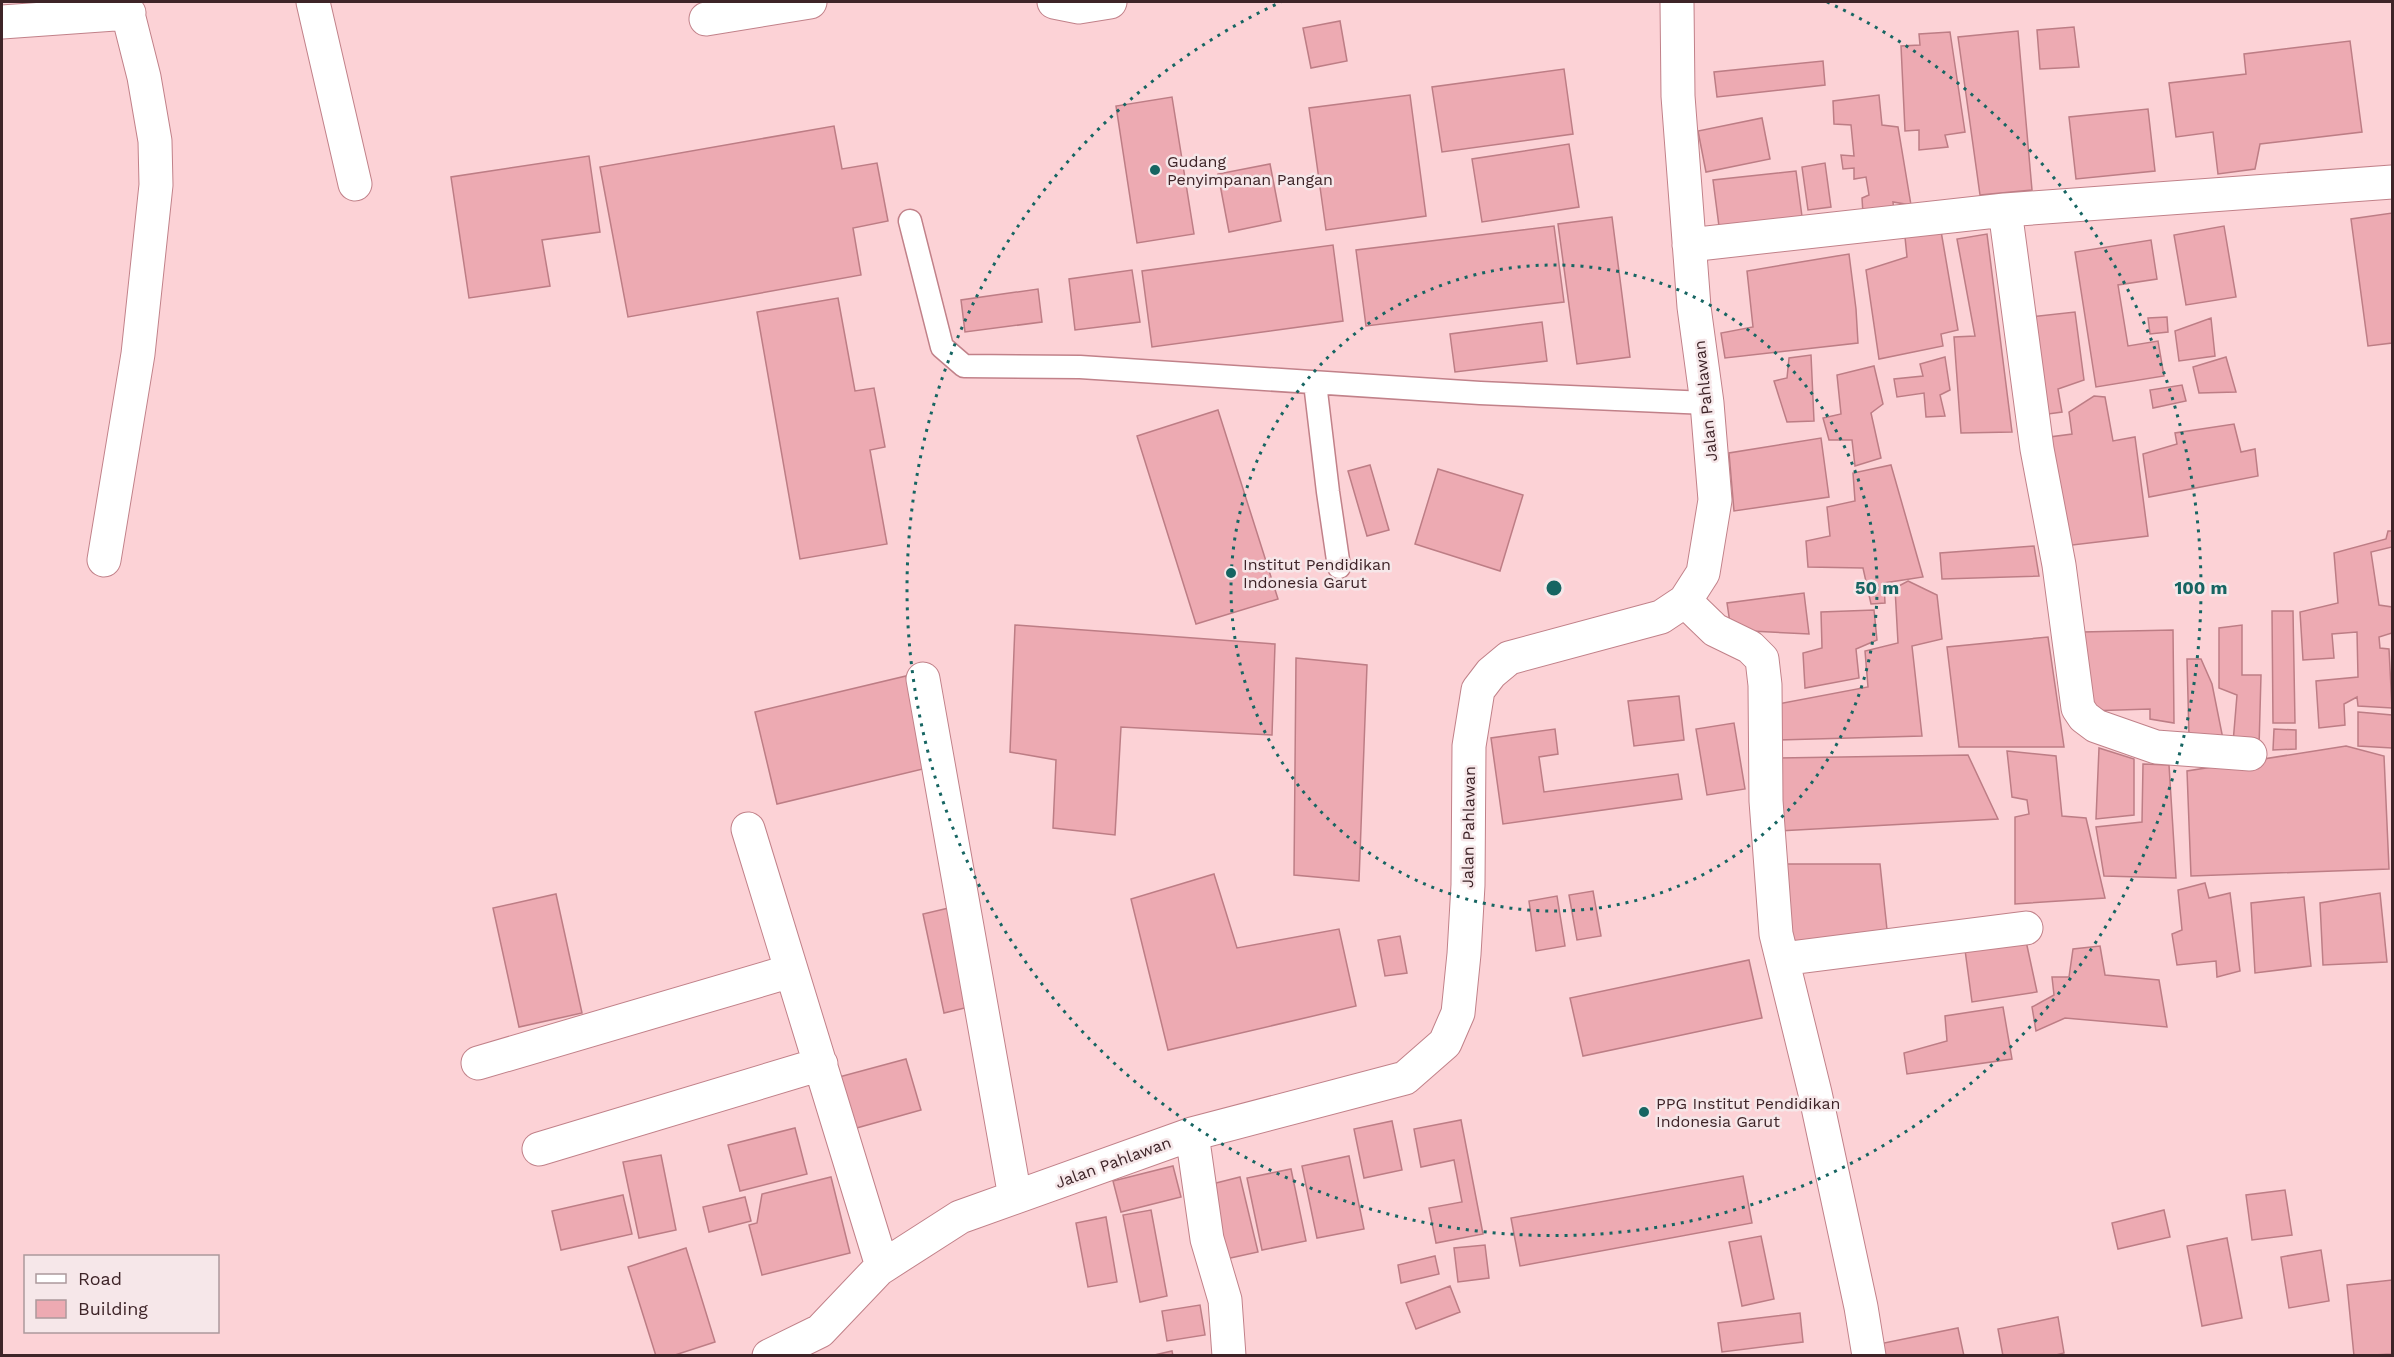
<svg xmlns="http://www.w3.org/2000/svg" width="2394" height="1357" viewBox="0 0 2394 1357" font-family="'Work Sans',sans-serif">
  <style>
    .building { fill: #edaab2; stroke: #bd7d85; stroke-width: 1.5 }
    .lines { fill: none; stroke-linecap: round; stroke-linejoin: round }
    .lane-casing { stroke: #c18189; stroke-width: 25 }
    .street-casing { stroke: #c18189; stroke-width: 35 }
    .lane { stroke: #fff; stroke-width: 22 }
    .street { stroke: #fff; stroke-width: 33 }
    .ring { fill: none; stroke: #166562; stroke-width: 3; stroke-dasharray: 3 6 }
    .poi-dot { fill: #166562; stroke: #f6e7e9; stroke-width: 2 }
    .labels { text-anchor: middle; stroke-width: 5; stroke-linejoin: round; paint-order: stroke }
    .poi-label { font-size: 16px; fill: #3e2428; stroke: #f6e7e9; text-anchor: start }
    .street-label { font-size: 16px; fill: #3e2428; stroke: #f6e7e9 }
    .centre { fill: #166562; stroke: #f6e7e9; stroke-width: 3 }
    .ring-label { font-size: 18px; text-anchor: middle; font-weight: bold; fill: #166562; stroke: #f6e7e9; stroke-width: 5; stroke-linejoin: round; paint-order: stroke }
  </style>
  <rect width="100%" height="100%" fill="#fcd2d6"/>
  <!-- building -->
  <path class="building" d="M1340 21 1347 61 1311 68 1303 28Z
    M2074 27 2079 67 2040 69 2037 30Z
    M2018 31 2032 190 1980 195 1958 37Z
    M1950 32 1965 132 1945 135 1948 147 1919 150V130L1905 131 1901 46 1920 45 1919 34Z
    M2350 41 2362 132 2260 144 2255 169 2218 174 2213 132 2176 137 2169 83 2246 74 2244 54Z
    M1823 61 1825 85 1717 97 1714 72Z
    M1564 69 1573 134 1442 152 1432 87Z
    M1410 95 1426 216 1326 230 1309 108Z
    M1879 95 1882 125 1898 127 1911 205 1893 202 1894 212 1863 214 1862 198 1869 195 1866 177 1854 179V168L1843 169 1841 155 1854 156 1851 125 1834 124 1833 101Z
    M1172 97 1194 234 1137 243 1116 106Z
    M2148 109 2155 171 2076 179 2069 117Z
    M1762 118 1770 159 1706 172 1698 131Z
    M834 126 842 169 877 163 888 221 853 228 861 275 628 317 600 167Z
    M1569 144 1579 207 1482 222 1472 159Z
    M589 156 600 232 542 240 550 286 469 298 451 177Z
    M1825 163 1831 207 1808 210 1802 167Z
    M1270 164 1281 221 1229 232 1218 174Z
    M1796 171 1803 224 1720 234 1713 180Z
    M2392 213V343L2368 346 2351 219Z
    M1612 217 1630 357 1577 364 1558 224Z
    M1554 226 1564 302 1366 326 1356 250Z
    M2224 226 2236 297 2186 305 2174 235Z
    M1941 231 1958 330 1941 334 1943 346 1879 359 1866 270 1907 257 1905 237Z
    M1987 234 2012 432 1961 433 1954 337 1975 336 1957 239Z
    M2151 240 2157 279 2118 285 2128 346 2158 341 2164 376 2096 387 2075 252Z
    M1333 245 1343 321 1152 347 1142 271Z
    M1849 254 1856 309 1858 343 1725 358 1721 333 1753 327 1747 271Z
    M1132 270 1140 322 1075 330 1069 279Z
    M1038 289 1042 322 965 332 961 300Z
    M838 298 855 391 874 388 885 447 870 450 887 544 800 559 757 312Z
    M2075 312 2084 380 2058 389 2062 412 2041 415 2030 317Z
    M2167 317 2168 332 2150 334 2148 318Z
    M2211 318 2215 356 2179 361 2175 331Z
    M1542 322 1547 361 1455 372 1450 334Z
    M1811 355 1814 421 1787 422 1774 381 1787 378 1789 358Z
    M1945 357 1950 390 1940 395 1945 416 1926 417 1924 393 1897 397 1894 379 1923 376 1920 364Z
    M2226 357 2236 392 2199 393 2193 367Z
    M1874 366 1883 404 1871 413 1881 458 1855 466 1852 440H1829L1823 418 1841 414 1837 375Z
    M2182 385 2186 401 2153 408 2150 390Z
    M2094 396 2105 397 2113 441 2135 437 2148 536 2064 546 2042 438 2072 434 2069 412Z
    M1218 410 1278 599 1196 624 1137 436Z
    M2234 424 2241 452 2255 449 2258 476 2149 497 2143 454 2177 444 2175 433Z
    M1821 438 1829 497 1734 511 1729 453Z
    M1370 465 1389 530 1367 536 1348 471Z
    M1891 465 1923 577 1884 583 1885 603 1871 604 1863 568 1808 567 1806 541 1830 536 1827 507 1855 501 1853 473Z
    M1438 469 1523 495 1500 571 1415 544Z
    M2388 531H2392V547L2371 552 2379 605 2392 607V633L2379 637 2380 648 2389 649 2392 708 2358 706 2357 697 2344 704 2345 725 2319 728 2316 681 2358 677 2357 632 2332 634 2334 658 2303 660 2300 612 2338 603 2334 553 2386 539Z
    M2034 546 2039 576 1942 579 1940 553Z
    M1908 581 1937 595 1942 639 1912 646 1922 736 1774 740 1773 705 1868 687 1865 651 1898 643 1895 588Z
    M1804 593 1809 634 1731 630 1727 603Z
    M1874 610 1877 640 1856 649 1859 678 1805 688 1803 653 1822 648 1821 612Z
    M2272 611H2293L2295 723H2273Z
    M1015 625 1275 644 1272 735 1121 727 1115 835 1053 828 1056 760 1010 752Z
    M2242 625V675H2261L2259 748 2233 743 2237 695 2219 688V628Z
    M2173 630 2174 723 2150 719V709L2088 711 2082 632Z
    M2048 637 2064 747H1959L1947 647Z
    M1296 658 1367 665 1359 881 1294 875Z
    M2187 659H2201L2212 684 2223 739 2189 736Z
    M906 676 927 768 777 804 755 712Z
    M1679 696 1684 740 1634 746 1628 701Z
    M2358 712 2392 715V748L2358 746Z
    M1734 723 1745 789 1707 795 1696 729Z
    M1555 729 1558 754 1539 757 1544 792 1678 774 1682 799 1503 824 1491 738Z
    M2274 729 2296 730V749L2273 750Z
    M2346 746 2384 756 2389 869 2191 876 2187 771Z
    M2099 748 2134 759V815L2096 819Z
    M2007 751 2056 756 2062 816 2086 818 2105 898 2015 904V817L2029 814 2027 800 2012 797Z
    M1968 755 1998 819 1776 831 1773 758Z
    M2143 764 2169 765 2176 878 2104 876 2096 827 2142 822Z
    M1781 864H1880L1888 939 1788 949Z
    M1214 874 1237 948 1339 929 1356 1006 1168 1050 1131 899Z
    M2205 883 2209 898 2230 893 2240 971 2217 977 2216 961 2177 965 2172 934 2182 930 2178 890Z
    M1593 891 1601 936 1577 940 1569 895Z
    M2380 893 2387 962 2323 965 2320 903Z
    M556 894 582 1013 519 1027 493 908Z
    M1557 896 1565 946 1536 951 1529 901Z
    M2304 897 2311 966 2255 973 2251 903Z
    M953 907 973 1006 944 1013 923 914Z
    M1400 936 1407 973 1385 976 1378 940Z
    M2026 941 2037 992 1972 1002 1965 950Z
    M2100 946 2105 975 2159 980 2167 1027 2065 1018 2036 1031 2032 1007 2054 995 2052 977H2069L2073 949Z
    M1749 960 1762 1018 1583 1056 1570 998Z
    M2003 1007 2012 1059 1907 1074 1904 1053 1947 1041 1945 1016Z
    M906 1059 921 1110 853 1129 839 1077Z
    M1461 1120 1483 1234 1436 1243 1429 1208 1462 1202 1454 1160 1421 1167 1414 1129Z
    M1392 1121 1402 1170 1364 1178 1354 1129Z
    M795 1128 807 1174 740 1191 728 1145Z
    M661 1155 676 1230 639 1238 623 1162Z
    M1349 1156 1364 1229 1317 1238 1302 1166Z
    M1173 1166 1181 1197 1121 1212 1113 1181Z
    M1291 1169 1306 1241 1262 1250 1247 1178Z
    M1743 1176 1752 1223 1520 1266 1511 1218Z
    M831 1177 850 1253 762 1275 749 1225 757 1223 762 1194Z
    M1240 1177 1258 1252 1221 1260 1204 1186Z
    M2285 1190 2292 1235 2252 1240 2246 1195Z
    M623 1195 632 1234 561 1250 552 1211Z
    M745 1197 751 1221 709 1232 703 1207Z
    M1151 1210 1167 1296 1140 1302 1123 1215Z
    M2164 1210 2170 1237 2118 1249 2112 1223Z
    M1106 1217 1117 1282 1088 1287 1076 1223Z
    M1761 1236 1774 1299 1742 1306 1729 1242Z
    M2227 1238 2242 1318 2202 1326 2187 1246Z
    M1485 1245 1489 1278 1458 1282 1454 1248Z
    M686 1248 715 1342 672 1356H656L628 1267Z
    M2321 1250 2329 1301 2289 1308 2281 1257Z
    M1435 1256 1439 1274 1401 1283 1398 1265Z
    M2392 1280V1354L2354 1356 2347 1285Z
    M1450 1286 1460 1312 1416 1329 1406 1303Z
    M1200 1305 1205 1335 1167 1341 1162 1311Z
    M1800 1313 1803 1342 1722 1352 1718 1323Z
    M2058 1317 2064 1353 2052 1356H2003L1998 1329Z
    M1958 1328 1964 1356H1881L1879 1344Z
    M1172 1351 1173 1356H1150Z"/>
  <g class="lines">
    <defs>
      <path id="lane" d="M910 221 942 347 964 366 1080 367 1480 393 1707 403
        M1315 383 1328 492 1339 567"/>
      <path id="street" d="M313 2 355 184
        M1054 2 1079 7 1110 2
        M706 19 810 2
        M2 22 129 13
        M2005 210 2037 449 2059 565 2078 708 2084 717 2096 726 2156 747 2250 754
        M1689 245 2005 210 2392 182
        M104 560 138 354 156 185 155 141 144 77 125 2
        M1685 601 1715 630 1750 647 1762 659 1765 685 1766 801 1776 934 1815 1093 1861 1307 1869 1356
        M923 679 1015 1197
        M748 829 882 1266
        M1782 959 2026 928
        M478 1063 791 971
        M1192 1134 1207 1239 1225 1300 1229 1356
        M539 1149 821 1064
        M769 1356 820 1331 879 1269 960 1217 1192 1134 1405 1078 1445 1043 1458 1013 1464 954 1468 885 1469 746 1478 690 1491 673 1509 658 1661 617 1685 601 1703 573 1715 500 1707 403 1694 307 1678 96 1677 2"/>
    </defs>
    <!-- lane casing -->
    <use href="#lane" class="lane-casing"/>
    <!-- street casing -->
    <use href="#street" class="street-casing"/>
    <!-- lane -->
    <use href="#lane" class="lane"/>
    <!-- street -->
    <use href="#street" class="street"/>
  </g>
  <!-- distance rings -->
  <g class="ring">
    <circle cx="1554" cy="588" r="323"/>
    <path d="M1827 2A647 647 0 1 1 1281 2"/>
  </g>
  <!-- markers -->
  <g class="poi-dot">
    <circle cx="1155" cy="170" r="6"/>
    <circle cx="1231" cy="573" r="6"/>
    <circle cx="1644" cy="1112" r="6"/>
  </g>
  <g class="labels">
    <!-- poi labels -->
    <g class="poi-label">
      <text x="1167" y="167">Gudang<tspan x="1167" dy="18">Penyimpanan Pangan</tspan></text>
      <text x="1243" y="570">Institut Pendidikan<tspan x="1243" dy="18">Indonesia Garut</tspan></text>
      <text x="1656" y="1109">PPG Institut Pendidikan<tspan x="1656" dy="18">Indonesia Garut</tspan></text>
    </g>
    <!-- street labels -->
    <g class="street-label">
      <text transform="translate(1705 401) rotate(-96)" y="6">Jalan Pahlawan</text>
      <text transform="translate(1468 827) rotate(-89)" y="6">Jalan Pahlawan</text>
      <text transform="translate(1113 1162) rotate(-20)" y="6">Jalan Pahlawan</text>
    </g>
  </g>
  <circle cx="1554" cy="588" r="9" class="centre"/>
  <g class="ring-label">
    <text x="1877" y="594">50 m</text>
    <text x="2201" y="594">100 m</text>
  </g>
  <!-- border -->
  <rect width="2394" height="1357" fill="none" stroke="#3e2428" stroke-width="6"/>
  <!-- legend -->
  <rect x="24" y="1255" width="195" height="78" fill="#f6e7e9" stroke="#ac999c" stroke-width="1.5"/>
  <rect x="36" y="1274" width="30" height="9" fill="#ffffff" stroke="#ac999c" stroke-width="1.5"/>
  <text x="78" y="1285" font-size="18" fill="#3e2428">Road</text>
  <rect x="36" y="1300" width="30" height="18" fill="#edaab2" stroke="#ac999c" stroke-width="1.5"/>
  <text x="78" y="1315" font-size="18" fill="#3e2428">Building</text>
</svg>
